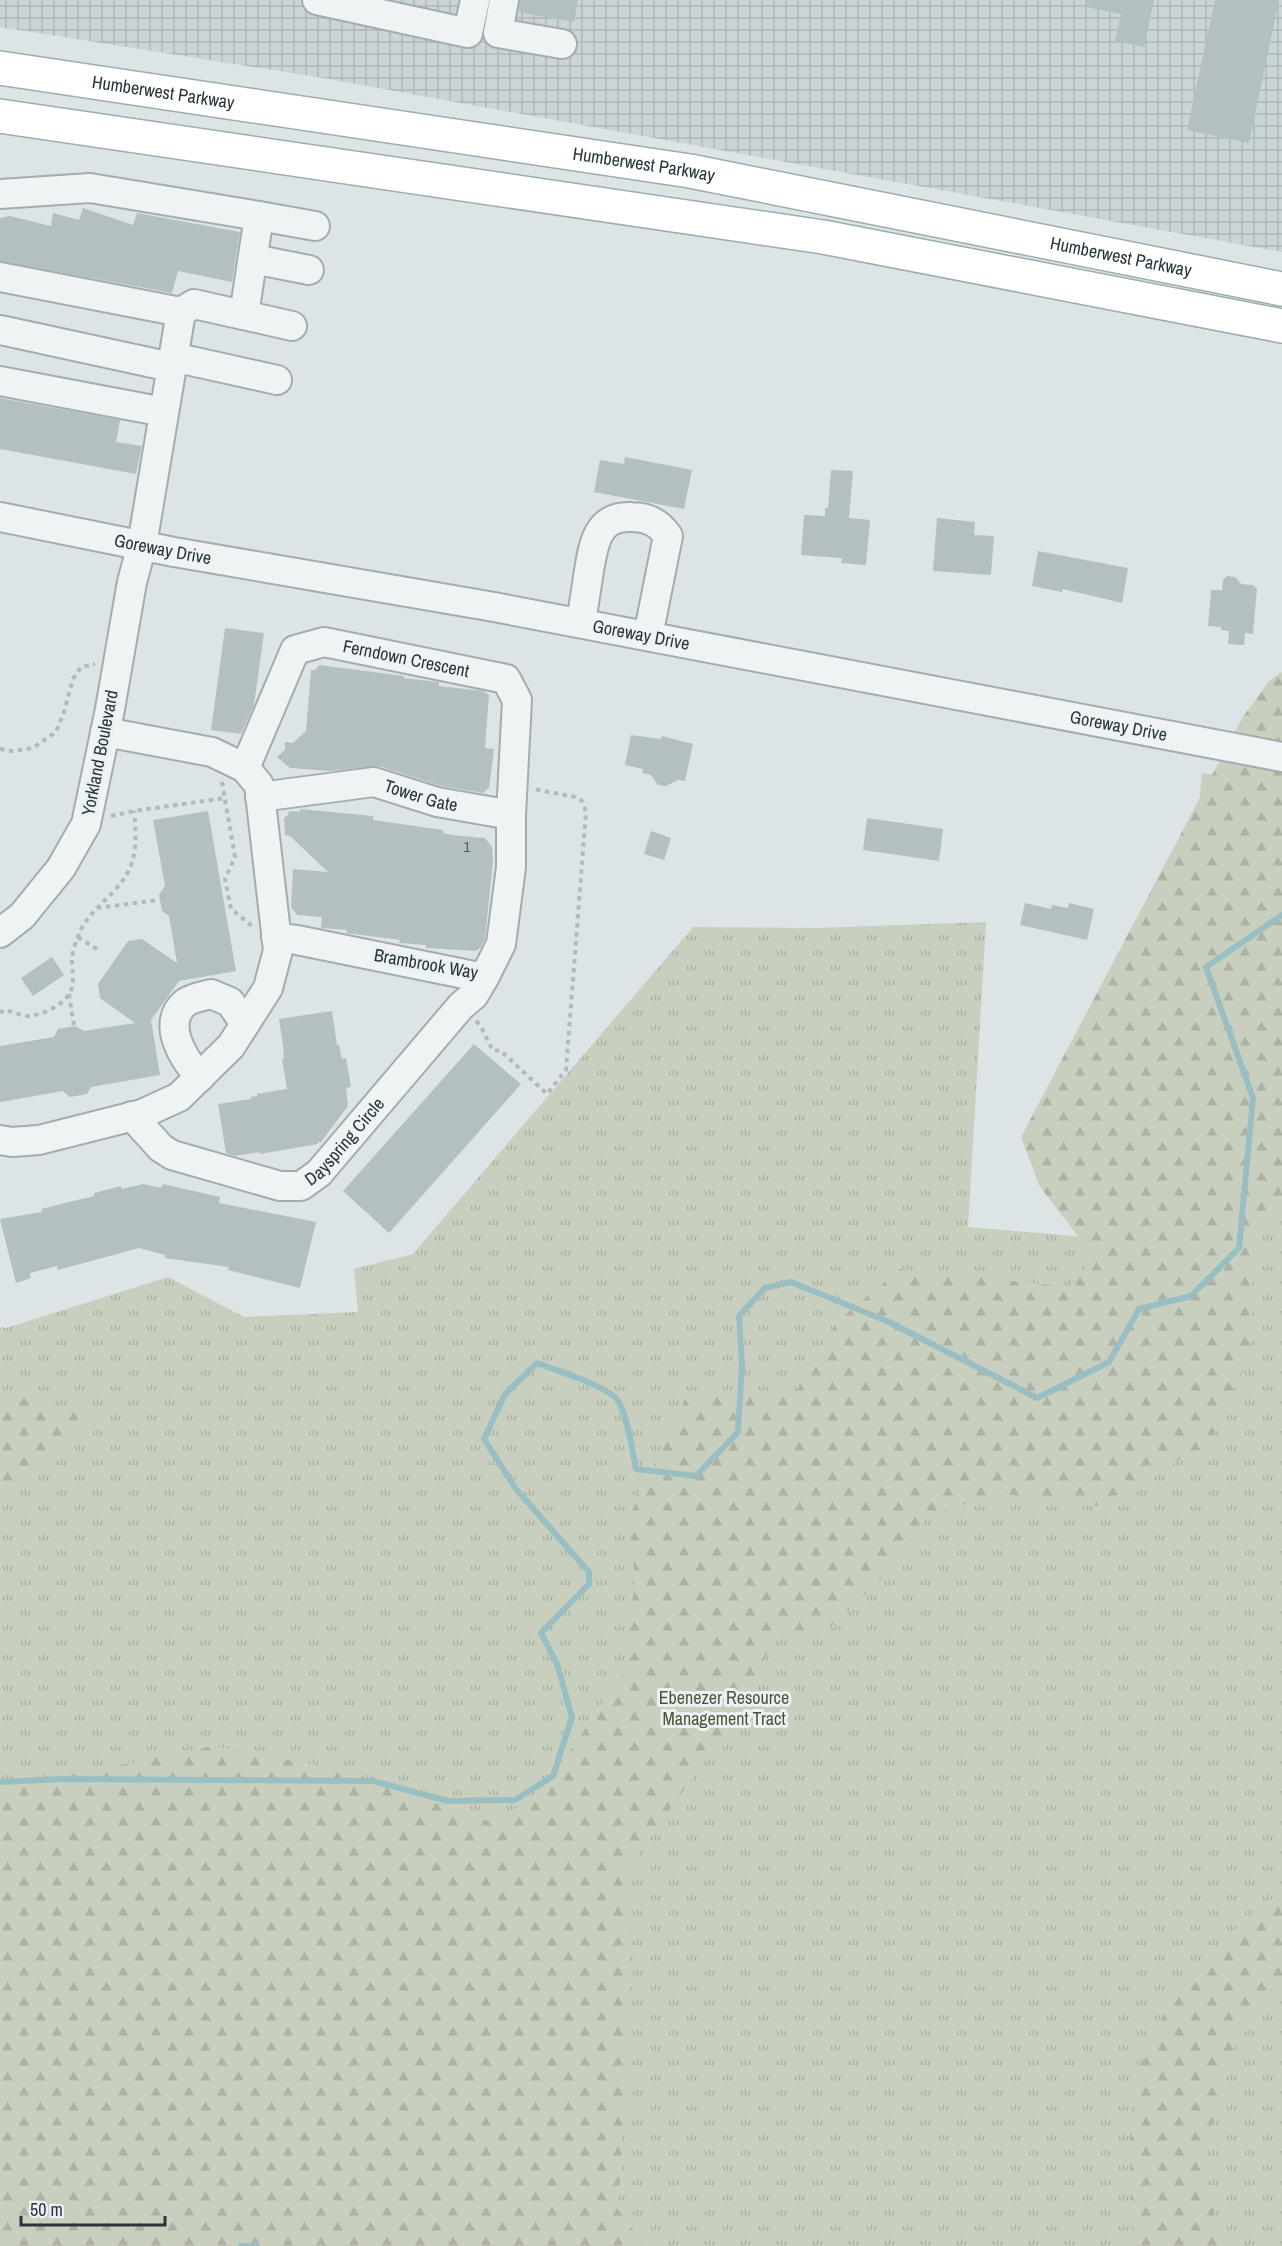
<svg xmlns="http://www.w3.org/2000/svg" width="1282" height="2246" viewBox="0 0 1282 2246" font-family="'Archivo Narrow',sans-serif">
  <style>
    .industrial { fill: url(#industrial-grid) }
    .grass { fill: url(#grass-tufts) }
    .forest { fill: url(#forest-firs) }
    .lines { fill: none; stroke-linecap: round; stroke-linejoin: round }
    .stream { stroke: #9abfc3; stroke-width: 6 }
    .building { fill: #b4bfc2 }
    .minor-casing { stroke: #a3acaf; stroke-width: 32 }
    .major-casing { stroke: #9dacb0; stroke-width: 36 }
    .path { stroke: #b3babc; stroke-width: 4; stroke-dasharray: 4.5 4.5; stroke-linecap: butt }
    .minor { stroke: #eff3f4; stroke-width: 28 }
    .major { stroke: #fff; stroke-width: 33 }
    .labels { text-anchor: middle; stroke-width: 6; stroke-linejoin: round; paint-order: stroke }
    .number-label { font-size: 15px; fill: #4a585d }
    .street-label { font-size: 18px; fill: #27363b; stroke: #ecf2f3 }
    .park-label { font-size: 18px; fill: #495536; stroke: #ecf2f3 }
  </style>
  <defs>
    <pattern id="industrial-grid" width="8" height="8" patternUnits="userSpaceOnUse" patternTransform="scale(1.5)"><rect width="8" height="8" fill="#cbd4d7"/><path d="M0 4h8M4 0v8" fill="none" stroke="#aeb7b9"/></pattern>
    <pattern id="grass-tufts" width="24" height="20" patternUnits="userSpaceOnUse" patternTransform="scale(1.5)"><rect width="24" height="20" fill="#c9cfbe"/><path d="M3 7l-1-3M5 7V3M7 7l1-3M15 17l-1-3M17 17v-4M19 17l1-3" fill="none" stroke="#adb2a4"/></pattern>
    <pattern id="forest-firs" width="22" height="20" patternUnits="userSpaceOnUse" patternTransform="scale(1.5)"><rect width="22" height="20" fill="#c9cfbe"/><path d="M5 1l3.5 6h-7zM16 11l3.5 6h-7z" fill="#adb2a4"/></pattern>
  </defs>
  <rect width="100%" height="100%" fill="#dde4e6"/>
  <!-- industrial -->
  <path class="industrial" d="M0 0H1282V252L323 78 0 27Z"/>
  <!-- grass -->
  <path class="grass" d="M1202 773 1282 788V2246H0V1327L6 1328 168 1277 244 1317 358 1312 354 1269 413 1254 693 927 815 928 986 922 968 1227 1157 1243Z"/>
  <!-- forest -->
  <path class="forest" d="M1282 672V1214L1255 1233 1249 1357 1212 1441 1098 1506 1005 1494 931 1513 879 1582 821 1635 774 1638 743 1707 626 1871 633 1968 618 2209 645 2246H0V1789L214 1746 331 1768 488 1821 537 1799 624 1672 635 1577 628 1519 686 1397 798 1389 836 1323 900 1269 1070 1287 1094 1257 1040 1187 1021 1137 1242 718 1270 680Z
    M4 1392 88 1414 72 1442 0 1489V1393Z
    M1282 1891V1979L1255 2005 1228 2060 1210 2131 1207 2184 1222 2246H1136L1131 2222 1130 2120 1140 2067 1169 2002 1196 1970 1248 1917Z"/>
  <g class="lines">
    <!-- stream -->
    <path class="stream" d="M0 1782 64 1779 373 1781 448 1801 515 1800 553 1776 572 1717 557 1664 541 1633 589 1584V1572L516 1489 484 1439 505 1394 537 1363C558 1371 598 1383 615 1397 626 1406 633 1454 636 1469L696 1476 738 1432 742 1365 739 1316 765 1288 791 1282 889 1322 1037 1398 1109 1362 1139 1309 1191 1296 1239 1248 1253 1098 1206 967 1282 915
      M241 2246H257"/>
  </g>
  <!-- building -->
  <path class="building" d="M520 0H578L574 22 519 12Z
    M1086 0H1154L1144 47 1115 41 1121 14 1086 7Z
    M1215 0H1279L1249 143 1187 130Z
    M83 208 133 225 137 213 240 232 232 282 178 271 172 293 0 261V218L10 216 51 226 53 213 79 220Z
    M0 398 120 420 116 442 142 446 136 474 0 449Z
    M625 457 692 470 684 509 594 492 600 460 624 464Z
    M831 470 853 471 849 518 870 520 866 565 841 563 842 558 801 555 804 515 825 516V508H828Z
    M937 518 975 522 974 535 994 536 991 575 933 571Z
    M1038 551 1128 568 1122 603 1063 589 1062 592 1032 586Z
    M1227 576 1235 577 1241 584 1253 585 1257 589 1253 634 1245 633 1244 645 1228 644 1229 631 1221 630V627L1208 626 1211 590H1222L1223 580Z
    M225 628 264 633 254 705 241 734 211 730Z
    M319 665 404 676 403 678 439 682V686L483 691 489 695 485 748 494 749 489 788 483 793 441 786 379 766 330 771 290 768 277 757 285 750V742L293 743 306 731 311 670H315Z
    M631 735 661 739 662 736 693 744 685 781 678 780 666 786 658 785 651 775 642 773 643 769 625 765Z
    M301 809 373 816V820L443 830V833L452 835 485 838 492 847 493 861 485 939 481 947 476 951 426 948V945L399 943 400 940 346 933 347 930 321 928 322 917 297 915 291 907 293 869 328 872 290 836 285 835 284 818 288 815 289 811 299 812Z
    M208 811 236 971 179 981 151 1020 160 1075 91 1087 87 1094 70 1097 63 1091 0 1102V1046L54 1037 58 1029 75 1026 84 1031 135 1023 100 998 98 984 128 941 142 939 177 963 169 916 162 911 159 895 165 886 153 820Z
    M867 818 943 829 939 861 863 850Z
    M651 831 671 838 664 860 644 854Z
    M1025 903 1051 909 1052 905 1068 908 1069 903 1094 909 1087 940 1020 925Z
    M52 957 64 975 33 996 21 978Z
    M332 1011 337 1045H339L342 1059 346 1058 351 1087 346 1088 348 1106 321 1142H318V1144L260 1154 259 1152 235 1156 226 1153 218 1104 251 1099 250 1097 257 1096V1094L287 1089 282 1059H284L283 1052H284L279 1019Z
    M474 1044 521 1084 389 1233 343 1191Z
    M143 1184 161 1188 163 1184 220 1197 219 1203 316 1222 300 1288 228 1270 229 1267 165 1258V1255L139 1248 58 1270 57 1266 30 1273 31 1278 16 1283 0 1219 42 1212 41 1209 94 1196V1193L121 1186 122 1189Z"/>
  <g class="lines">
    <defs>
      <g id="minor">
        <path d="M317 0 468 33 475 0"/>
        <path d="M504 0 498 33 562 44"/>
        <path d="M0 194 90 188 259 216"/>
        <path d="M253 259 309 270"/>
        <path d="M0 277 181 312 142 545 132 582 110 709 86 824 61 868 22 916 0 933"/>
        <path d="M181 312 194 304 292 326"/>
        <path d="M244 315 259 216 315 226"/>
        <path d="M0 330 171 367"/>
        <path d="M173 357 277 380"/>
        <path d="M0 381 164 412"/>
        <path id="s1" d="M0 517 174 552 494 607 1282 757"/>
        <path d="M581 623C583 608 586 592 588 577 593 548 595 515 632 517 648 517 659 523 668 536L648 636"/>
        <path id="s2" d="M245 768 295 650 324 642 506 679 517 700 511 815V867L501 944 484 978 297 940 276 937"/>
        <path id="s3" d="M260 797 374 782 437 802 511 815"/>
        <path d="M200 1077C183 1059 161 1023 185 1003 191 998 203 996 211 994L230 1002 245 1024"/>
        <path id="s4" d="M132 1116 161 1148 172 1155 280 1186H301L319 1173 461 1006 474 995 484 978"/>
        <path d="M0 1140 12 1142 39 1140 142 1114 179 1097 231 1046 268 988 278 950 259 785 245 768 212 752 105 732"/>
      </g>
      <g id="major">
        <path id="s5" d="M0 68 690 171 1282 289"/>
        <path d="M0 116 823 237 1282 326"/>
      </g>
    </defs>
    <!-- minor casing -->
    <use href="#minor" class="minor-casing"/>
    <!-- major casing -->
    <use href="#major" class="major-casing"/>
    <!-- path -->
    <path class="path" d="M0 749 12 751 33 748 56 732 64 712 73 679 81 667 95 664
      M222 782 235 857 225 879 231 909 252 926
      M111 816 134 811 225 798
      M97 908 158 900
      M78 937 100 951
      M69 994 74 1026
      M0 1013 4 1010C11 1011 19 1015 27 1016 40 1016 59 1007 67 997 77 985 71 970 72 957 73 951 75 944 77 939 86 911 113 898 127 874 138 855 136 831 134 811
      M476 1021C485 1030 486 1041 494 1051L500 1050 547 1094 566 1070 586 812 582 801 575 797 534 789"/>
    <!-- minor -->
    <use href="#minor" class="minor"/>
    <!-- major -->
    <use href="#major" class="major"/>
  </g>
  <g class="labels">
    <!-- number labels -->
    <g class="number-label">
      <text x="467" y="852">1</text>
    </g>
    <!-- street labels -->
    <g class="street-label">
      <text dy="6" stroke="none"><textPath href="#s5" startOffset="165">Humberwest Parkway</textPath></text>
      <text dy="6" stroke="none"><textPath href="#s5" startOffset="651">Humberwest Parkway</textPath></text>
      <text dy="6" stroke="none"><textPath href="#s5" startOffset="1137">Humberwest Parkway</textPath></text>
      <text dy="6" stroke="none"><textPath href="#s1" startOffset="166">Goreway Drive</textPath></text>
      <text dy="6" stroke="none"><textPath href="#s1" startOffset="652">Goreway Drive</textPath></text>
      <text dy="6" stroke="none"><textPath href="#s2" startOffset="242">Ferndown Crescent</textPath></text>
      <text dy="6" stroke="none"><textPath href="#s1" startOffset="1138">Goreway Drive</textPath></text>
      <text transform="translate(100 753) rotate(-79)" y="6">Yorkland Boulevard</text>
      <text dy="6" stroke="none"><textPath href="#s3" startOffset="164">Tower Gate</textPath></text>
      <text transform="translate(426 964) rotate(10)" y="6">Brambrook Way</text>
      <text dy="6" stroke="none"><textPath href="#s4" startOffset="252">Dayspring Circle</textPath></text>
    </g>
    <!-- park labels -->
    <g class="park-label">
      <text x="724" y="1704">Ebenezer Resource<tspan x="724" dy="21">Management Tract</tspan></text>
    </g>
  </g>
  <!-- scale -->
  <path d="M21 2216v9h144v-9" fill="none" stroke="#27363b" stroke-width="3"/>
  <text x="30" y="2216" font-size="18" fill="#27363b" stroke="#ecf2f3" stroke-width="4.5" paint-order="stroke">50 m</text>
</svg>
